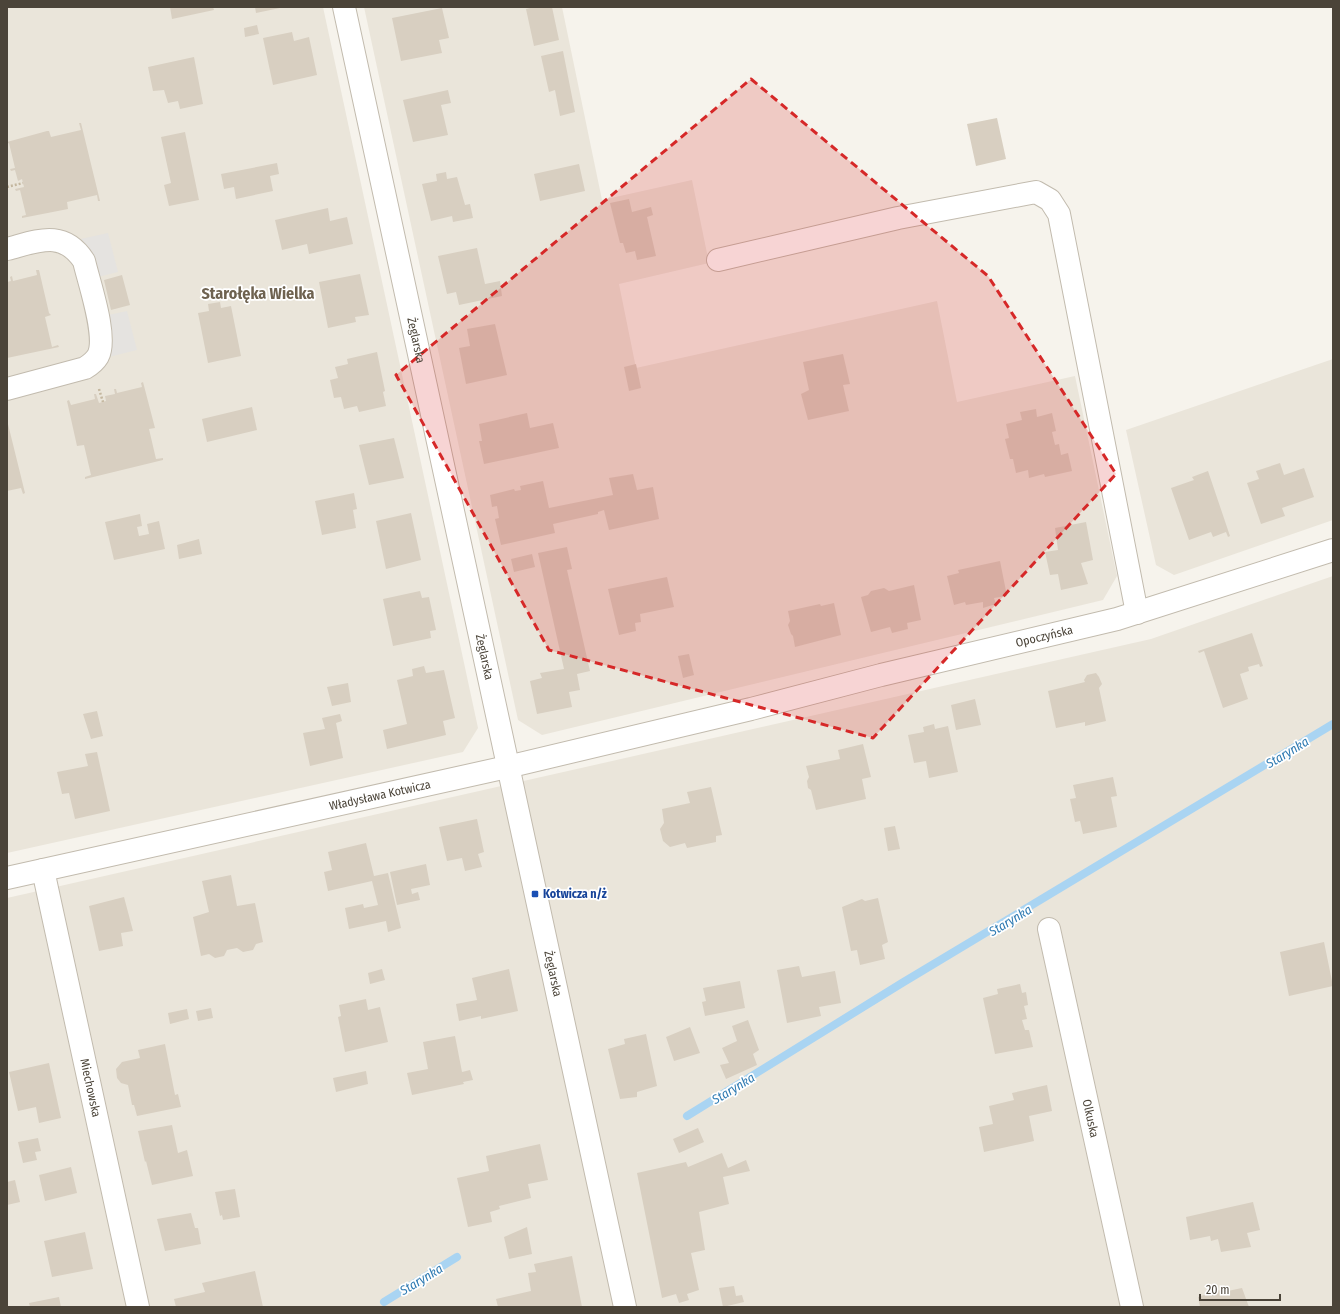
<svg xmlns="http://www.w3.org/2000/svg" width="1340" height="1314" viewBox="0 0 1340 1314" font-family="'Fira Sans Condensed',sans-serif">
  <style>
    .residential { fill: #eae5da }
    .parking { fill: #e5e3e0 }
    .lines { fill: none; stroke-linecap: round; stroke-linejoin: round }
    .stream { stroke: #a9d4f2; stroke-width: 8 }
    .building { fill: #d8cfc1 }
    .minor-casing { stroke: #c2bbae; stroke-width: 24 }
    .path { stroke: #c4b79f; stroke-width: 2.5; stroke-dasharray: 2 2; stroke-linecap: butt }
    .minor { stroke: #fff; stroke-width: 22 }
    .marked { fill: #d62828; fill-opacity: 0.2; stroke: #d62828; stroke-width: 3; stroke-dasharray: 8 5; stroke-linejoin: round }
    .transit-dot { fill: #1a4fb4; stroke: #fff; stroke-width: 1.5 }
    .labels { text-anchor: middle; stroke-width: 3.5; stroke-linejoin: round; paint-order: stroke }
    .street-label { font-size: 12px; fill: #4b4439; stroke: #fff }
    .transit-label { font-size: 12px; font-weight: bold; fill: #164399; stroke: #fff; text-anchor: start }
    .water-label { font-size: 13px; font-style: italic; fill: #2e7ab2; stroke: #fff }
    .district-label { font-size: 16px; font-weight: bold; fill: #6e6250; stroke: #fff }
  </style>
  <rect width="100%" height="100%" fill="#f6f3ec"/>
  <!-- residential -->
  <path class="residential" d="M7 7H323L478 728 463 752 7 853Z
    M364 7H562L602 200 692 180 709 263 619 284 636 368 937 301 957 402 1075 376 1117 576 1103 600 542 735 518 720Z
    M1333 359V520L1174 575 1156 565 1126 430Z
    M1333 576V1307H7V898L1151 639Z"/>
  <!-- parking -->
  <path class="parking" d="M108 233 118 272 98 277 93 254 81 239Z
    M127 311 137 350 109 357 113 337 108 315Z"/>
  <g class="lines">
    <!-- stream -->
    <path class="stream" d="M687 1116 902 983 1333 724
      M384 1302 457 1257"/>
  </g>
  <!-- building -->
  <path class="building" d="M170 7H213L214 10 172 19Z
    M255 7H280V8L256 13Z
    M534 7H552L559 40 534 46 526 9Z
    M442 8 449 38 439 40 442 53 401 61 392 18Z
    M257 25 259 34 245 37 244 28Z
    M292 32 294 41 309 37 317 75 273 85 263 38Z
    M563 51 575 112 560 116 555 90 549 92 541 56Z
    M194 57 203 104 180 109 178 101 168 103 164 90 153 91 148 67Z
    M448 90 451 103 441 105 448 135 413 142 403 100Z
    M997 118 1006 159 976 166 967 124Z
    M79 123H81L100 201H98L97 195 67 202 68 209 22 218V216L26 215 20 190 16 191 15 189 24 187 22 179 18 181 15 170 11 171 10 169 15 168 9 143 7 144V142L47 131H49L51 137 81 130Z
    M185 132 199 200 169 206 164 185 171 183 161 137Z
    M277 163 279 174 270 176 273 191 236 199 234 187 224 189 221 174Z
    M579 164 585 191 540 201 534 174Z
    M446 172 447 179 457 177 465 205 470 204 473 218 453 222 452 216 431 221 422 184 437 181 436 174Z
    M629 199 632 212 651 207 653 215 647 217 656 256 637 260 635 251 626 253 623 243H620L610 203Z
    M328 208 330 221 347 217 353 244 309 254 307 244 282 250 275 220Z
    M477 248 485 284 500 281 502 296 459 305 456 292 447 294 438 256Z
    M36 270H39L49 313 51 315 45 317 52 347 58 345 59 347 7 358V282L11 281 10 277 12 276 13 281 37 275Z
    M360 274 369 315 355 317 356 322 328 328 319 282Z
    M122 275 130 305 111 310 104 280Z
    M220 302 221 308 231 306 241 356 208 363 198 313 209 311 208 304Z
    M495 324 507 375 466 384 459 348 470 346 467 329Z
    M377 352 385 391 383 392 386 406 359 412 357 406 344 409 341 397 334 398 330 380 338 378 335 367 348 364 347 359Z
    M843 354 850 384 843 385 849 411 808 420 801 394 809 390 803 362Z
    M636 364 641 388 629 391 624 367Z
    M143 382 155 428 149 429 156 459 163 458V460L85 479V477L91 475 84 445 77 446 67 401 69 400 71 405 95 399 94 394H96L99 403 106 401 105 396 115 394 114 389H116L117 393 142 387 141 383Z
    M252 407 257 430 207 442 202 419Z
    M1036 409 1037 417 1052 413 1056 431 1052 432 1055 445 1059 444 1061 455 1068 453 1072 471 1045 477 1044 474 1029 478 1028 470 1016 473 1013 459H1010L1005 439 1009 438 1006 424 1022 420 1020 412Z
    M527 413 530 428 553 423 559 448 484 464 479 441H482L479 424Z
    M7 420 25 493 23 494 21 488 7 491Z
    M394 438 404 478 369 485 359 445Z
    M1280 463 1284 475 1304 468 1314 497 1282 508 1285 516 1261 524 1247 483 1259 479 1256 471Z
    M1208 471 1230 536 1228 537 1226 532 1213 537 1211 532 1189 540 1171 488 1194 480 1192 477Z
    M633 474 637 490 653 487 659 519 609 530 604 510 598 512V514L553 524 555 533 501 545 495 519 499 518 497 506 492 507 490 495 514 489 515 491 521 490 520 486 543 481 549 508 613 495 609 478Z
    M354 493 357 509 353 510 356 528 322 535 315 501Z
    M411 513 421 560 386 569 376 521Z
    M140 514 142 526 137 527 139 536 149 534 147 524 159 521 165 549 114 560 105 522Z
    M1086 522 1093 560 1081 563 1088 584 1061 590 1058 574 1050 575 1045 552 1058 550 1055 528Z
    M199 539 202 554 179 559 177 545Z
    M567 547 572 569 567 570 590 671 577 674 580 690 569 692 572 707 537 714 530 681 542 678 540 673 564 669 538 553Z
    M532 554 535 567 514 572 511 559Z
    M1000 561 1007 596 994 598 996 604 983 608V602L966 605 965 602 954 605 947 576 959 573 958 570Z
    M667 577 674 607 640 614 641 622 635 623 636 631 619 635 608 589Z
    M914 585 921 620 907 623 908 629 892 633 890 627 871 632 861 597 868 595 871 591 884 588 889 591Z
    M420 591 422 598 429 597 436 630 430 631 431 638 393 646 383 599Z
    M834 603 841 635 795 647 793 636 791 634 788 625 790 621 788 611 820 604 821 606Z
    M1252 633 1263 666 1260 667 1259 664 1248 667 1249 671 1240 674 1248 699 1223 708 1204 651 1199 653 1198 651Z
    M689 654 694 675 683 678 678 656Z
    M424 666 426 673 444 670 455 718 443 721 446 735 387 749 383 730 407 724 397 680 413 676 412 669Z
    M1096 673 1099 677 1102 684 1099 688 1106 721 1085 726V722L1056 728 1048 691 1085 682 1084 680 1087 675Z
    M348 683 351 702 332 706 327 687Z
    M975 699 981 725 956 730 951 705Z
    M97 711 103 736 91 739 83 714Z
    M340 714 342 721 336 723 343 758 310 766 303 733 325 729 322 718Z
    M934 724 935 729 948 726 958 772 929 778 926 761 914 763 908 735 924 732 923 727Z
    M863 744 871 777 862 779 866 799 816 810 811 790 808 788 807 781 809 777 806 766 840 759 838 750Z
    M97 752 110 811 75 819 69 793 62 794 57 772 88 766 85 754Z
    M1113 777 1117 796 1111 797 1117 827 1083 834 1080 821 1075 822 1070 799 1076 798 1073 785Z
    M711 787 722 835 716 836V842L687 848 685 843 670 847 663 841 660 829 664 823 662 809 690 803 687 792Z
    M477 819 484 852 478 854 482 867 465 871 462 858 447 861 439 827Z
    M895 826 900 849 888 851 884 828Z
    M366 843 374 876 388 873 401 928 388 932 386 921 349 929 345 908 363 904 364 908 378 905 372 881 328 891 324 872 332 870 328 852Z
    M426 864 430 885 411 889 412 894 418 892 420 900 397 905 390 872Z
    M231 875 237 906 255 903 263 942 256 944 253 950 243 952 237 948 227 950 224 956 215 958 209 954 201 956 193 917 209 912 202 881Z
    M124 897 133 931 121 933 123 946 99 951 89 906Z
    M878 898 888 942 882 945 885 959 860 965 857 950 851 951 842 907 862 899 865 901Z
    M1324 942 1333 986 1289 996 1280 952Z
    M799 966 802 977 835 971 841 1003 819 1007 821 1016 787 1023 777 970Z
    M382 969 385 980 370 984 368 973Z
    M509 969 518 1011 481 1019V1016L459 1021 456 1004 477 1000 472 978Z
    M740 981 745 1008 705 1016 702 1002 706 1001 703 988Z
    M1020 984 1022 993 1026 992 1028 1005 1024 1006 1027 1019 1022 1020 1025 1030H1029L1033 1047 995 1054 983 998 998 994 997 989Z
    M366 999 368 1010 380 1007 388 1042 345 1052 338 1017 341 1016 339 1005Z
    M211 1008 213 1018 198 1021 196 1011Z
    M187 1009 189 1019 170 1024 168 1013Z
    M748 1020 759 1050 753 1054 757 1065 726 1079 720 1065 729 1063 722 1048 737 1041 732 1026Z
    M690 1027 700 1053 674 1061 666 1037Z
    M646 1034 657 1086 637 1092V1097L620 1099 608 1049 625 1044 624 1039Z
    M455 1036 462 1072 470 1070 473 1080 463 1082 464 1084 412 1095 407 1073 428 1069 423 1042Z
    M165 1044 175 1095 178 1094 181 1107 137 1116 134 1105H132L128 1085 121 1083 117 1078 116 1069 122 1062 140 1058 138 1050Z
    M49 1063 61 1118 39 1123 36 1107 18 1111 9 1072Z
    M366 1071 368 1084 336 1092 333 1078Z
    M1047 1085 1052 1111 1029 1116 1034 1141 984 1152 979 1127 993 1124 989 1106 1014 1100 1012 1093Z
    M172 1125 178 1153 187 1150 193 1176 152 1185 146 1161 145 1162 138 1131Z
    M698 1128 704 1142 679 1153 673 1139Z
    M38 1138 41 1151 35 1152 37 1160 23 1163 18 1142Z
    M540 1144 548 1180 528 1184 531 1198 499 1206 500 1209 490 1212 492 1222 468 1227 457 1178 489 1171 486 1156Z
    M722 1153 728 1168 746 1160 750 1171 723 1177 729 1204 699 1212 705 1250 691 1253 699 1290 687 1294 689 1300 679 1303 676 1294 662 1298 637 1173 686 1162 688 1167Z
    M71 1167 77 1193 45 1201 39 1175Z
    M15 1180 20 1202 7 1205V1182Z
    M235 1189 240 1217 223 1220 222 1215 220 1216 215 1192Z
    M1253 1202 1260 1230 1247 1233 1251 1247 1221 1252 1218 1239 1211 1241 1210 1236 1190 1240 1186 1217Z
    M191 1213 195 1228H198L201 1244 165 1251 157 1219Z
    M527 1227 532 1254 509 1259 504 1237Z
    M85 1232 93 1269 52 1277 44 1241Z
    M572 1256 582 1307H498L496 1299 531 1291 528 1273 536 1272 534 1264Z
    M255 1271 263 1307H176L174 1299 205 1292 202 1283Z
    M734 1286 736 1296 742 1295 744 1302 723 1307 719 1288Z
    M1242 1288 1249 1307H1200L1198 1297 1219 1290 1223 1292Z
    M59 1297 61 1307H30L29 1303Z"/>
  <g class="lines">
    <defs>
      <g id="minor">
        <path id="s1" d="M344 7 625 1307"/>
        <path d="M7 249C38 241 63 229 84 261 89 283 108 337 98 356 95 361 90 365 85 368L7 389"/>
        <path d="M718 260 898 218 1036 192 1050 200 1059 214 1137 613"/>
        <path id="s2" d="M43 870 138 1307"/>
        <path id="s3" d="M7 878 507 767 751 709 881 675 1117 619 1333 550"/>
        <path id="s4" d="M1049 929 1132 1307"/>
      </g>
    </defs>
    <!-- minor casing -->
    <use href="#minor" class="minor-casing"/>
    <!-- path -->
    <path class="path" d="M7 187 23 183
      M99 389 103 402"/>
    <!-- minor -->
    <use href="#minor" class="minor"/>
  </g>
  <!-- marked area -->
  <path class="marked" d="M751 79 988 276 1116 474 873 738 549 650 396 375Z"/>
  <!-- markers -->
  <rect class="transit-dot" x="531" y="890" width="8" height="8" rx="2"/>
  <g class="labels">
    <!-- street labels -->
    <g class="street-label">
      <text dy="4" stroke="none"><textPath href="#s1" startOffset="341">Żeglarska</textPath></text>
      <text dy="4" stroke="none"><textPath href="#s3" startOffset="1065">Opoczyńska</textPath></text>
      <text dy="4" stroke="none"><textPath href="#s1" startOffset="665">Żeglarska</textPath></text>
      <text dy="4" stroke="none"><textPath href="#s3" startOffset="382">Władysława Kotwicza</textPath></text>
      <text dy="4" stroke="none"><textPath href="#s1" startOffset="989">Żeglarska</textPath></text>
      <text dy="4" stroke="none"><textPath href="#s2" startOffset="223">Miechowska</textPath></text>
      <text dy="4" stroke="none"><textPath href="#s4" startOffset="194">Olkuska</textPath></text>
    </g>
    <!-- transit labels -->
    <g class="transit-label">
      <text x="543" y="898">Kotwicza n/ż</text>
    </g>
    <!-- water labels -->
    <g class="water-label">
      <text transform="translate(1287 752) rotate(-31)" y="5">Starynka</text>
      <text transform="translate(1010 920) rotate(-31)" y="5">Starynka</text>
      <text transform="translate(733 1088) rotate(-31)" y="5">Starynka</text>
      <text transform="translate(421 1279) rotate(-31)" y="5">Starynka</text>
    </g>
    <!-- district labels -->
    <g class="district-label">
      <text x="258" y="299">Starołęka Wielka</text>
    </g>
  </g>
  <!-- border -->
  <rect width="1340" height="1314" fill="none" stroke="#4b4439" stroke-width="16"/>
  <!-- scale -->
  <path d="M1200 1294v6h80v-6" fill="none" stroke="#4b4439" stroke-width="2"/>
  <text x="1206" y="1294" font-size="12" fill="#4b4439" stroke="#ffffff" stroke-width="3" paint-order="stroke">20 m</text>
</svg>
